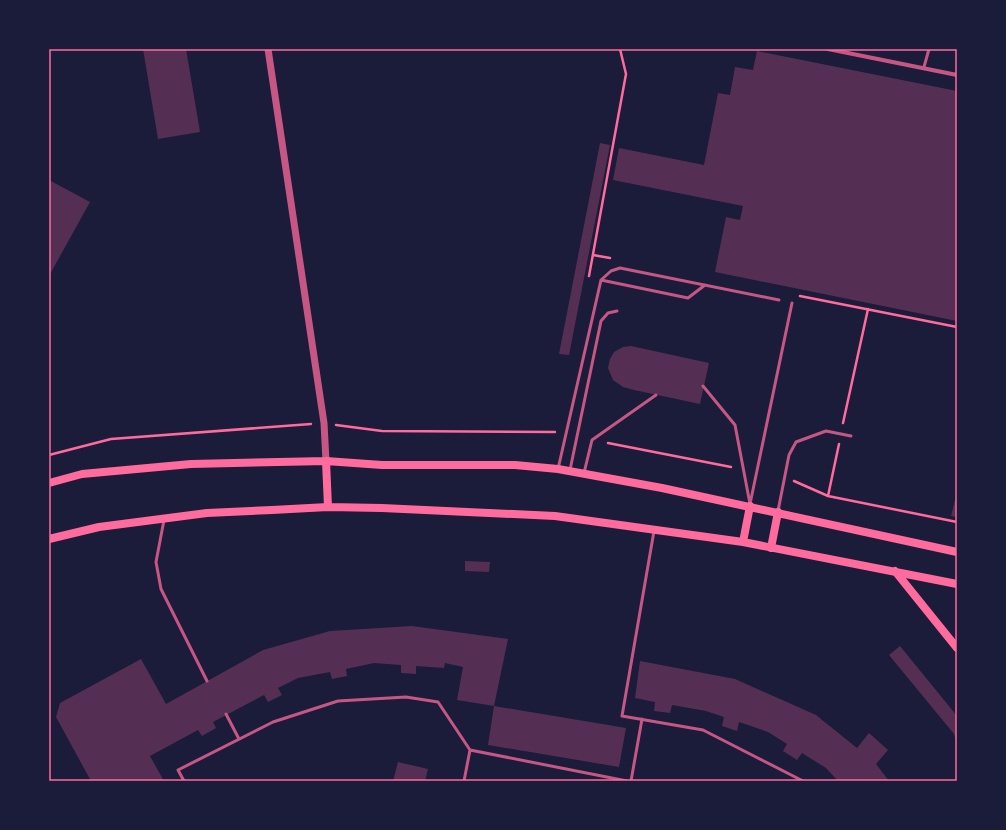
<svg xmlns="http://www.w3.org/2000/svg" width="1006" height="830" viewBox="0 0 1006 830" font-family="'Noto Sans',sans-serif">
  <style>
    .building { fill: #542f53 }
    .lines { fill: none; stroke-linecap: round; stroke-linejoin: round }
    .path { stroke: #ff6b9d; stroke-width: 2.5 }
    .service { stroke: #c65784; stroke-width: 3 }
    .minor { stroke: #c65784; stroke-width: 4 }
    .tertiary { stroke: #c65784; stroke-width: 7 }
    .secondary { stroke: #ff6b9d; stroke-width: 8 }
    .neatline { fill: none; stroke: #ff6b9d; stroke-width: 1.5 }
  </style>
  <rect width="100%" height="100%" fill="#1b1b3a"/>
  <!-- building -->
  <path class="building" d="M143 49H186L200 132 158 139Z
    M757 51 957 91V321L715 272 726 217 740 220 743 206 613 180 619 148 704 165 718 93 730 95 735 67 753 70Z
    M600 143 610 145 569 355 559 354Z
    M49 180 90 202 49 276Z
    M631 346 709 363 700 404 634 390 623 387 613 380 608 368 610 359 614 352 623 347Z
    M955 500H957V517L951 516Z
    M465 561 490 562 489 572 465 571Z
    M412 626 508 639 494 706 626 728 619 767 488 745 494 706 457 700 463 667 445 663 444 668 416 666V674L401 673V665L374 663 346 669 347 676 332 679 330 672 298 678 278 688 282 695 268 702 264 695 213 722 216 728 202 736 198 730 150 756 164 781H91L56 717 60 703 141 659 166 704 263 650 330 631Z
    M900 646 957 716V743L954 734 889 655Z
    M640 661 735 679 816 715 857 748 869 733 888 750 876 764 889 781H838L826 768 802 753 797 760 783 751 787 744 768 732 739 722 737 731 722 726 724 717 706 711 672 705 670 713 654 711 655 702 635 698Z
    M398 762 428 769 425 781H393Z"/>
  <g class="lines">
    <!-- path -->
    <path class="path" d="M593 255 610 258
      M589 276 626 74 620 49
      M800 296 957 327
      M843 423 868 309
      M336 425 382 431 555 432
      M608 443 731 467
      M49 455 111 439 311 424
      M794 481 828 496 957 522
      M828 496 839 444"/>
    <!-- service -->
    <path class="service" d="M924 67 929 49
      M601 280 688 298 705 285
      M703 386 735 425 750 504
      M558 469 601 280 611 271 620 268 779 300
      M570 470 601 321 608 313 617 311
      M584 473 592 440 656 395
      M750 504 792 303
      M778 511 789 455 796 442 826 431 851 436
      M164 520 156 562 161 589 207 681
      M654 531 622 716 703 730 803 781
      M226 714 239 739
      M49 780V781
      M184 781 178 770 273 722 338 701 406 697 438 702 470 750
      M464 781 470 750 627 781
      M631 781 642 719"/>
    <!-- minor -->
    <path class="minor" d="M828 49 957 75"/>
    <!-- tertiary -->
    <path class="tertiary" d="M268 49 324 423 326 461"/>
    <!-- secondary -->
    <path class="secondary" d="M326 461 328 507
      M49 483 82 474 191 464 326 461 382 465H515L558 469 662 488 957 552
      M49 539 99 527 207 513 272 510 328 507 382 508 555 516 743 542 957 584
      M743 542 750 506
      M771 548 778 512
      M895 571 957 648"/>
  </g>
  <!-- border -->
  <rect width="1006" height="830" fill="none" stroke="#1b1b3a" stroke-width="100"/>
  <rect x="50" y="50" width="906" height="730" class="neatline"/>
</svg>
